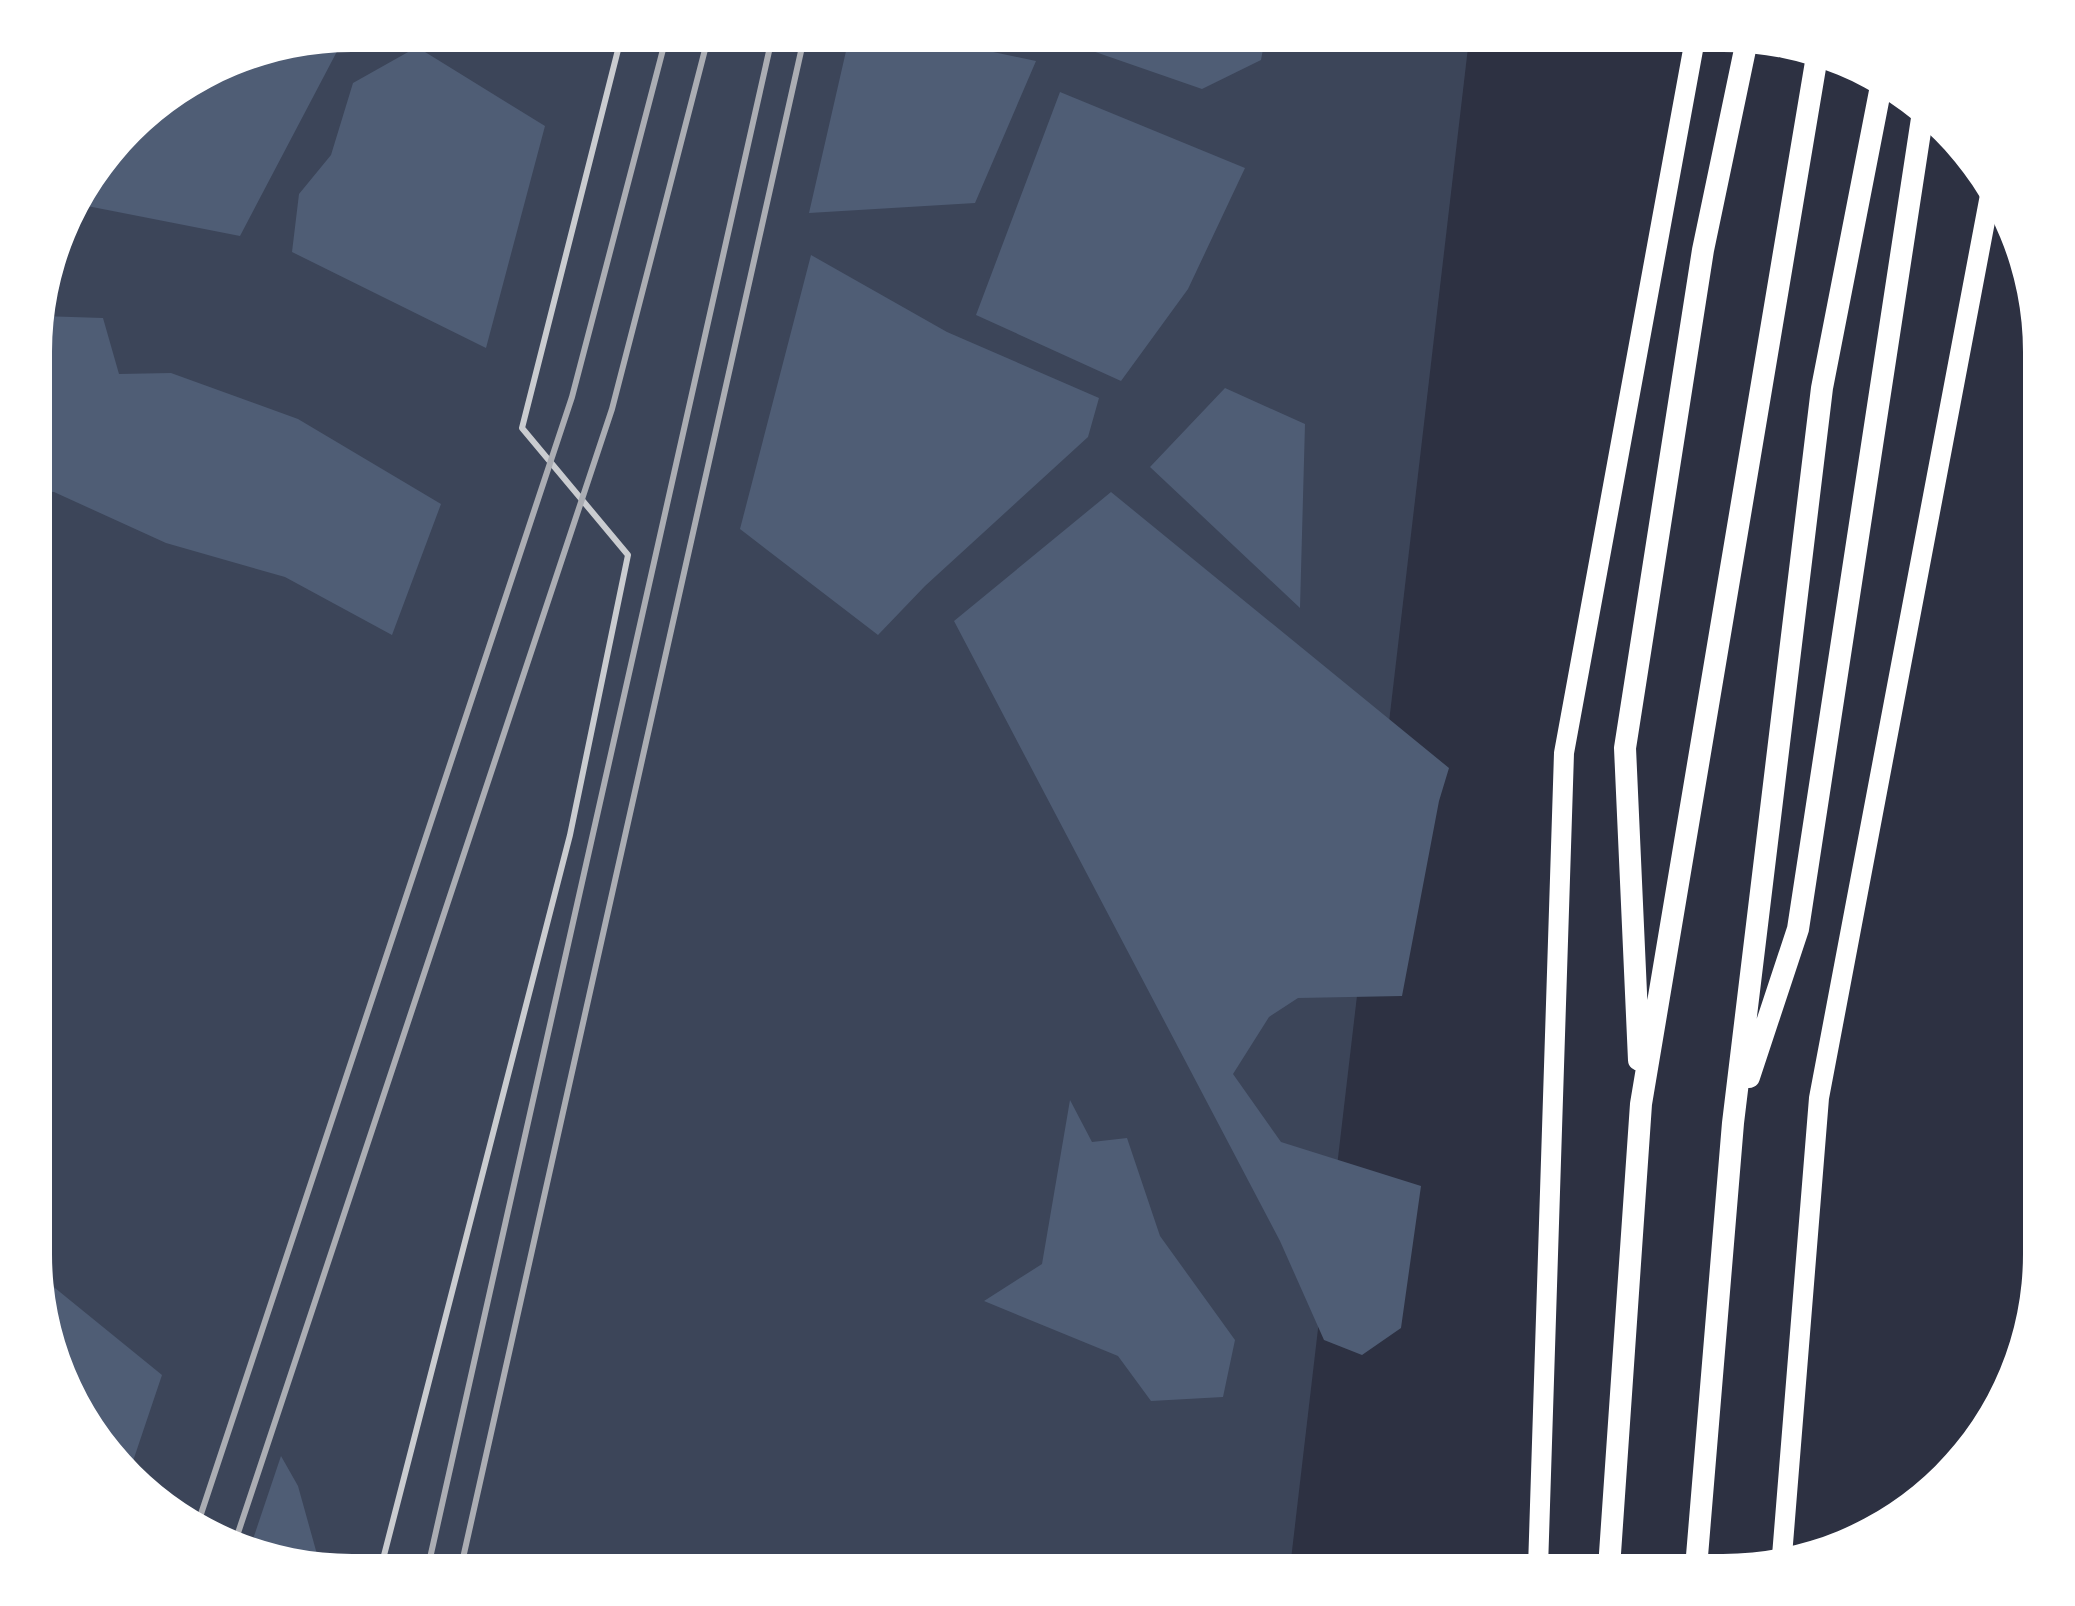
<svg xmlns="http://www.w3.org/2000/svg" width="2075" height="1606" viewBox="0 0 2075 1606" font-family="Ubuntu,sans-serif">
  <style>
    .green { fill: #3c4559 }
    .water { fill: #4f5d75 }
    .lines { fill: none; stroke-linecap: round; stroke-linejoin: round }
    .service { stroke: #caccd0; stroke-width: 6 }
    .primary { stroke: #fff; stroke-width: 20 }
    .trunk { stroke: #fff; stroke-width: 22 }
    .rail { stroke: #abadb3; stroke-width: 6 }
  </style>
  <rect width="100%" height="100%" fill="#2d3142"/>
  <!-- green -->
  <path class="green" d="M352 38 1469 39 1290 1568 332 1567 232 1544 145 1490 71 1393 39 1275 41 311 80 196 145 116 251 55Z"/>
  <!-- water -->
  <path class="water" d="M489 38H563L497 45Z
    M849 38H927L1036 61 975 203 809 213Z
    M1055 38H1265L1261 60 1202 89Z
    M343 40 240 236 77 204 80 196 145 116 251 55Z
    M417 47 545 126 486 348 292 252 299 194 331 155 353 83Z
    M1060 92 1245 168 1188 289 1121 381 976 315Z
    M811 255 947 332 1099 398 1088 437 925 586 878 635 740 529Z
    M41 316 103 318 119 374 171 373 298 419 441 504 392 635 285 577 166 543 54 492 40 491Z
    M1225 388 1305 424 1300 608 1150 467Z
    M1111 492 1449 768 1439 801 1402 996 1298 998 1269 1017 1233 1074 1281 1142 1421 1186 1401 1328 1362 1355 1324 1340 1280 1241 954 621Z
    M1070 1100 1092 1142 1127 1138 1160 1236 1235 1340 1223 1397 1151 1401 1118 1356 984 1301 1042 1264Z
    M39 1275 162 1375 130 1470 71 1393Z
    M281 1456 298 1486 320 1565 250 1548Z"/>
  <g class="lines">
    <!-- service -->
    <path class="service" d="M381 1567 570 835 628 555 522 428 621 38"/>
    <!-- primary -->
    <path class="primary" d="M1782 1556 1819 1098 1990 195
      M1538 1568 1564 753 1695 39"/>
    <!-- trunk -->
    <path class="trunk" d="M1639 1060 1625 748 1703 250 1747 40
      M1749 1077 1798 929 1923 112
      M1609 1568 1641 1104 1817 56
      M1696 1568 1733 1123 1822 388 1881 86"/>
    <!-- rail -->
    <path class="rail" d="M198 1523 572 397 666 38
      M234 1545 612 409 708 38
      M428 1567 772 38
      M461 1567 804 38"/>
  </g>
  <!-- crop -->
  <path d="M0 0H2075V1606H0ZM352 52H1723A300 300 0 0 1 2023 352V1254A300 300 0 0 1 1723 1554H352A300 300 0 0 1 52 1254V352A300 300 0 0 1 352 52Z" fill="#fff" fill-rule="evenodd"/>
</svg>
